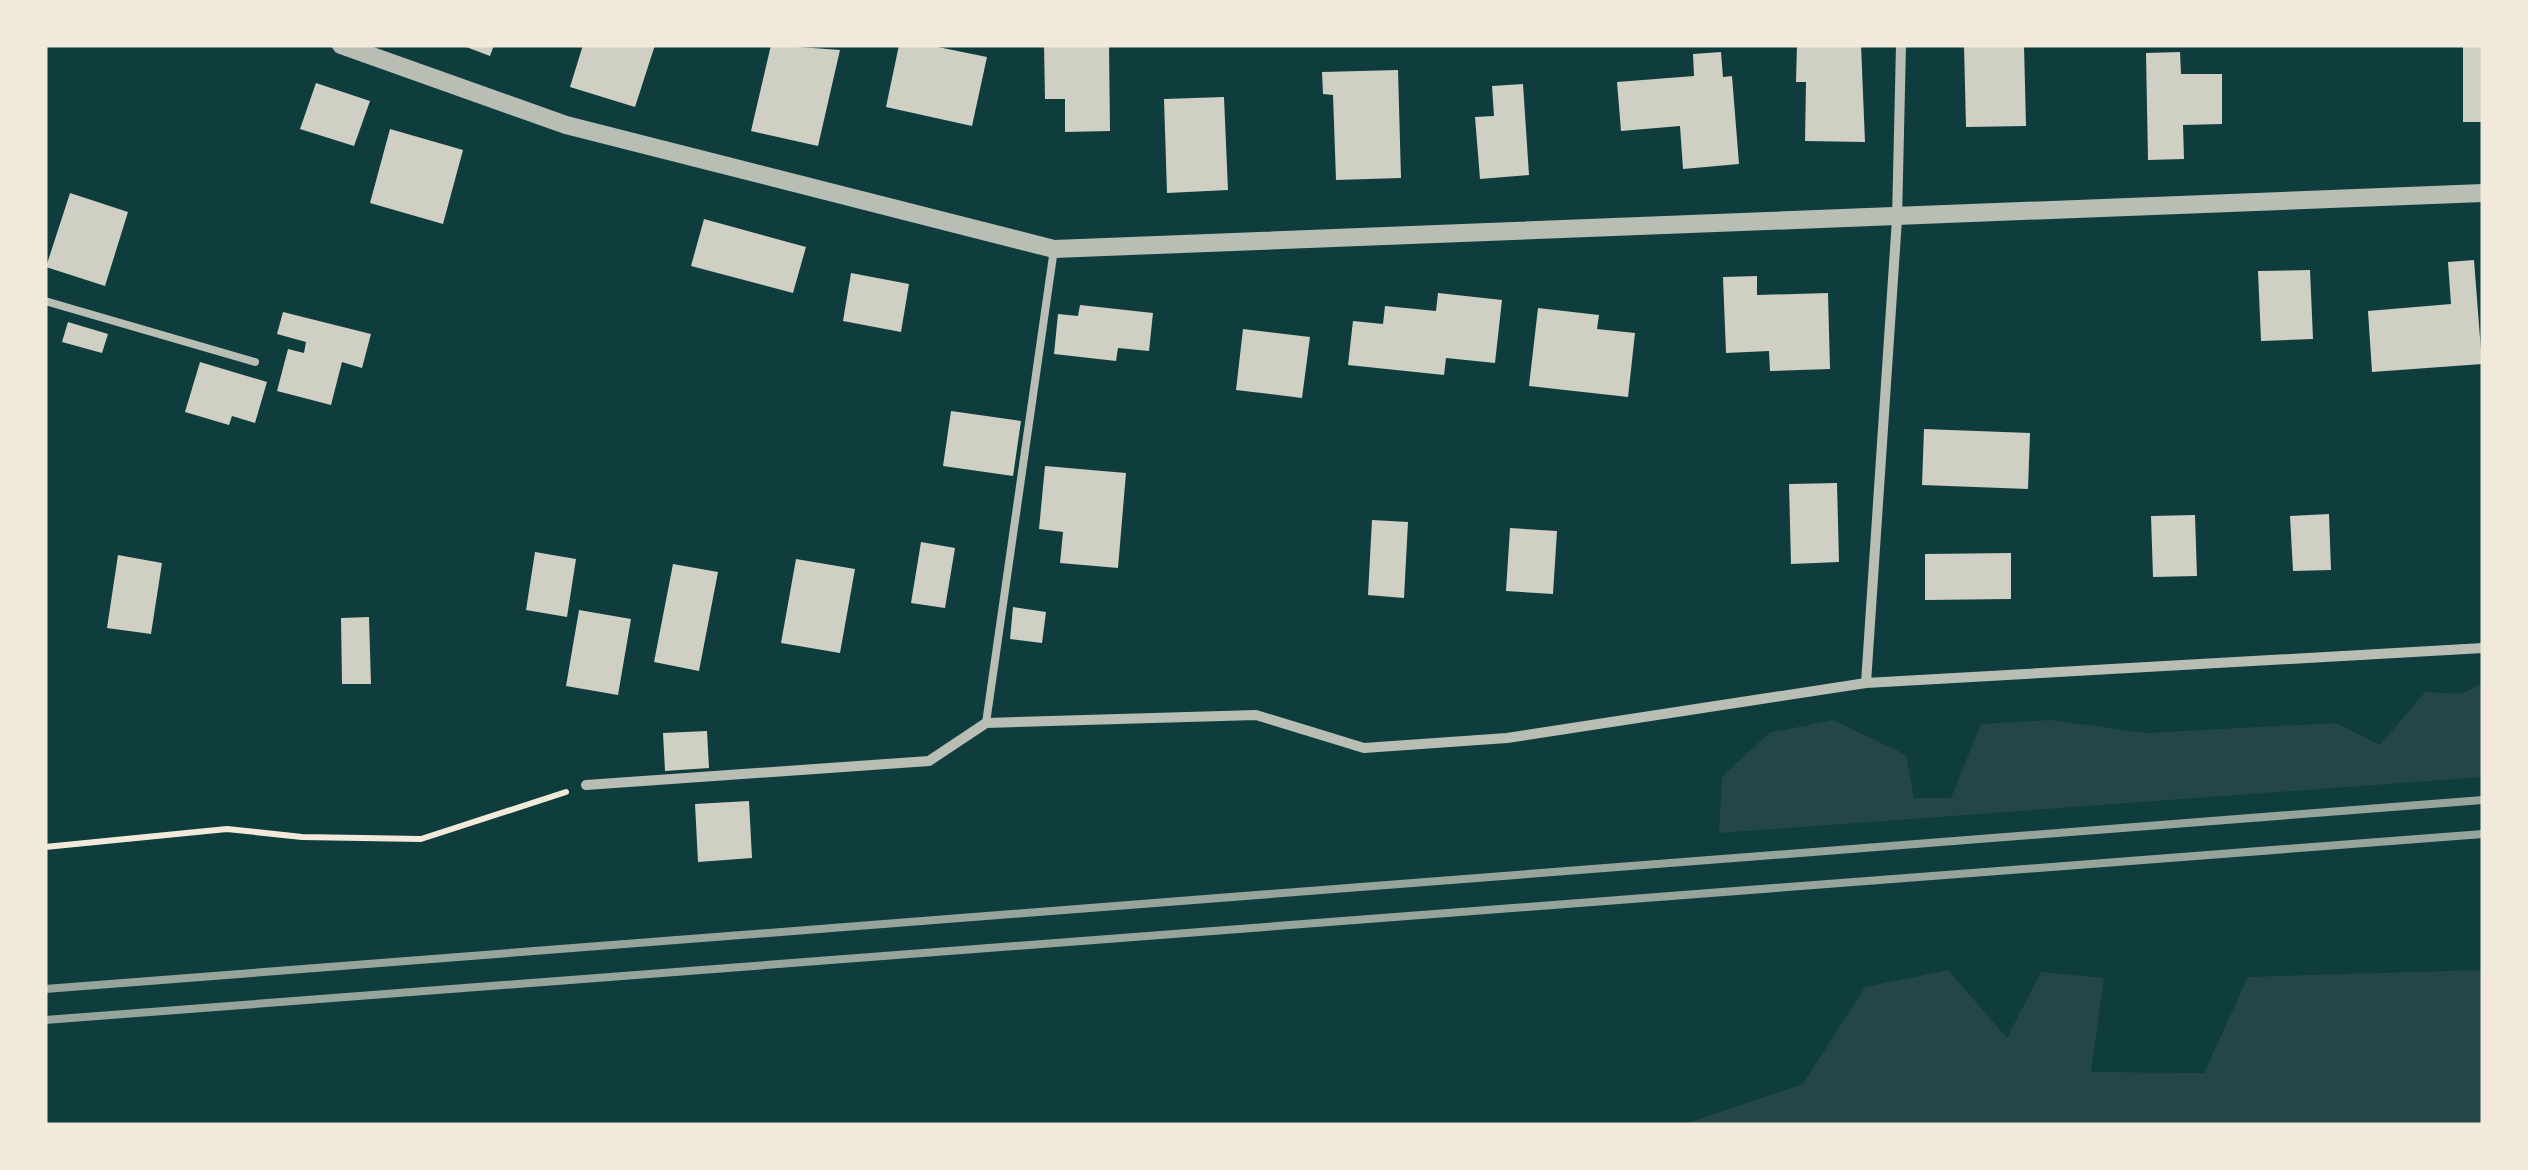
<svg xmlns="http://www.w3.org/2000/svg" width="2528" height="1170" viewBox="0 0 2528 1170" font-family="Lato,sans-serif">
  <style>
    .green { fill: #244646 }
    .building { fill: #cfcfc3 }
    .lines { fill: none; stroke-linecap: round; stroke-linejoin: round }
    .path { stroke: #f1e9da; stroke-width: 6 }
    .service { stroke: #b8beb3; stroke-width: 8 }
    .minor { stroke: #b8beb3; stroke-width: 10 }
    .tertiary { stroke: #b8beb3; stroke-width: 18 }
    .rail { stroke: #97a49c; stroke-width: 8 }
  </style>
  <rect width="100%" height="100%" fill="#0f3d3e"/>
  <!-- green -->
  <path class="green" d="M2483 682V777L1719 833 1722 777 1769 733 1833 720 1906 755 1914 798H1951L1981 724 2050 720 2145 733 2336 723 2380 745 2425 692 2462 694Z
    M1948 970 2007 1038 2041 972 2104 978 2091 1072 2204 1073 2248 977 2483 970V1125H1682L1803 1084 1865 987Z"/>
  <!-- building -->
  <path class="building" d="M461 45H494L490 56Z
    M583 45H655L635 107 570 87Z
    M771 45 840 50 818 146 751 131Z
    M899 45H928L987 57 972 126 886 107Z
    M1044 45H1109L1110 131 1065 132V99H1045Z
    M1797 45H1861L1865 142 1805 141 1806 82H1796Z
    M1964 45H2024L2026 126 1966 127Z
    M2463 45H2483V122H2463Z
    M1721 52 1723 77 1732 76 1739 164 1683 169 1680 126 1621 131 1617 82 1694 76 1693 54Z
    M2180 52 2181 74H2222V124L2183 125 2184 159 2148 160 2146 53Z
    M1398 70 1401 178 1336 180 1333 95 1323 94 1322 72Z
    M316 83 370 101 354 146 300 129Z
    M1523 84 1529 175 1480 179 1475 117 1494 116 1492 86Z
    M1224 97 1228 190 1167 193 1164 99Z
    M390 129 463 150 443 224 370 203Z
    M70 193 128 212 105 286 46 267Z
    M704 219 806 247 793 293 691 266Z
    M2474 260 2482 364 2372 372 2368 311 2451 304 2448 262Z
    M2310 270 2313 339 2261 341 2258 271Z
    M851 273 909 284 901 332 843 321Z
    M1757 276V295L1828 293 1830 369 1770 371 1769 351 1726 353 1723 277Z
    M1438 293 1502 300 1495 363 1446 358 1444 375 1348 365 1353 321 1383 324 1385 306 1436 311Z
    M1080 305 1153 313 1149 351 1118 348 1116 361 1054 354 1058 314 1078 316Z
    M1538 308 1599 315 1597 329 1635 333 1628 397 1529 386Z
    M283 312 371 334 362 368 342 362 331 405 277 391 288 349 304 353 306 342 277 334Z
    M68 322 108 334 102 353 62 342Z
    M1243 329 1310 337 1302 398 1236 390Z
    M200 362 267 382 255 423 232 416 229 425 185 412Z
    M951 411 1021 421 1013 476 943 466Z
    M1924 429 2030 433 2028 489 1922 485Z
    M1045 466 1126 473 1118 568 1060 563 1063 532 1039 529Z
    M1837 483 1839 562 1791 564 1789 484Z
    M2329 514 2331 570 2293 571 2290 516Z
    M2195 515 2197 576 2153 577 2151 516Z
    M1372 520 1408 522 1404 598 1368 595Z
    M1510 528 1557 531 1553 594 1506 591Z
    M921 542 955 548 945 608 911 603Z
    M535 552 576 559 567 617 526 610Z
    M2011 553V599L1925 600V554Z
    M118 555 162 563 151 634 107 628Z
    M796 559 855 569 840 653 781 643Z
    M673 564 718 572 699 671 654 662Z
    M1013 607 1046 612 1042 643 1010 639Z
    M579 610 631 619 618 695 566 686Z
    M369 617 371 684H342L341 618Z
    M707 731 709 768 665 771 663 733Z
    M749 801 752 858 698 862 695 804Z"/>
  <g class="lines">
    <!-- path -->
    <path class="path" d="M45 847 227 829 302 837 421 839 566 792"/>
    <!-- service -->
    <path class="service" d="M45 301 255 362
      M986 723 1054 249"/>
    <!-- minor -->
    <path class="minor" d="M1866 683 1897 219 1901 45
      M586 785 929 761 986 723 1256 715 1364 748 1507 738 1866 683 2483 648"/>
    <!-- tertiary -->
    <path class="tertiary" d="M341 45 566 125 1054 249 2483 193"/>
    <!-- rail -->
    <path class="rail" d="M45 989 2483 800
      M45 1020 2483 834"/>
  </g>
  <!-- border -->
  <rect width="2528" height="1170" fill="none" stroke="#f1e9da" stroke-width="95"/>
</svg>
